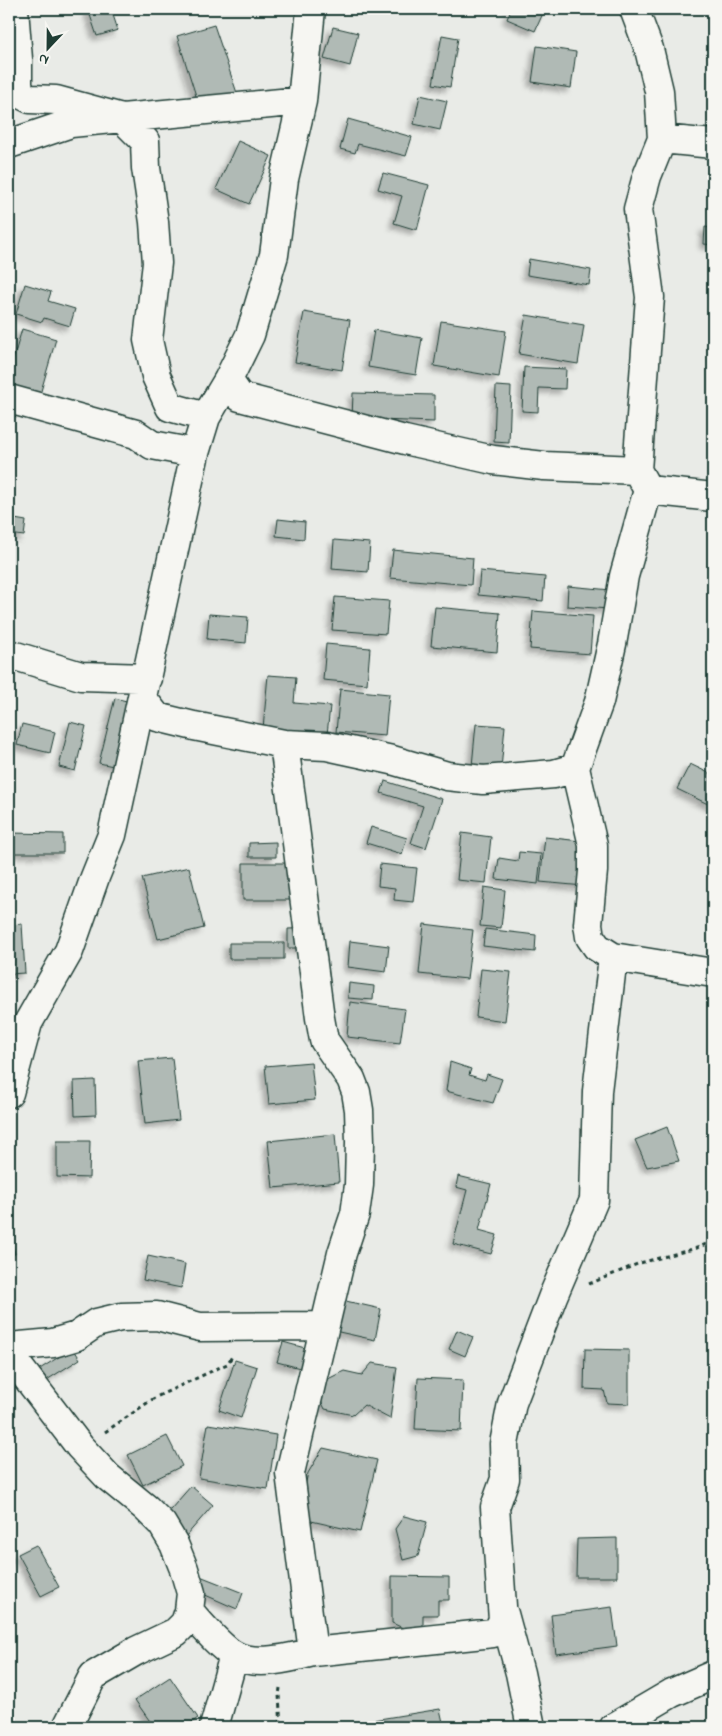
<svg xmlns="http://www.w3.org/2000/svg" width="722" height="1736" viewBox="0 0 722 1736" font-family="'Indie Flower',sans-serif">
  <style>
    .building { fill: #b0bab5; stroke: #1f3d34; filter: url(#shadow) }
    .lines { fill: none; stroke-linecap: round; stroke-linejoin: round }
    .minor-casing { stroke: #1f3d34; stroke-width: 31 }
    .path { stroke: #1f3d34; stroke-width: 3; stroke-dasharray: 4 4; stroke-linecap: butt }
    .minor { stroke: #f6f6f2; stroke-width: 28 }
  </style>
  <defs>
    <filter id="shadow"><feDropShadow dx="-4.5" dy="4.5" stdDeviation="2.5" flood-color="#0004"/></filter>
  </defs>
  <rect width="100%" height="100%" fill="#e9ebe7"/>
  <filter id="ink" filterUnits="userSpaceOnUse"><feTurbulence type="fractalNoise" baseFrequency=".02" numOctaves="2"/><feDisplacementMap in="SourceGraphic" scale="10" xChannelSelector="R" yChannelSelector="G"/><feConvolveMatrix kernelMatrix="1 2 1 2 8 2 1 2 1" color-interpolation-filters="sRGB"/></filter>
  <g filter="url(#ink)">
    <!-- building -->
    <path class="building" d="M88 9H111L118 30 97 36Z
      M511 9H545L535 31 507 19Z
      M214 25 237 93 197 99 177 36Z
      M333 27 358 33 350 66 324 59Z
      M442 35 458 38 450 87 433 84Z
      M537 46 576 52 571 88 532 82Z
      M420 95 447 101 440 130 414 124Z
      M348 119 412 137 406 156 358 144 355 153 340 149Z
      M238 141 271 156 249 204 216 189Z
      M383 173 429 185 417 230 394 223 402 196 378 189Z
      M705 227 713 228V245L704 244Z
      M529 259 591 270 589 285 527 275Z
      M25 284 51 292 48 301 75 309 70 326 44 318 42 322 16 314Z
      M304 312 350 320 342 370 295 362Z
      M526 315 584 325 578 364 519 354Z
      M441 321 506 331 499 377 434 366Z
      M22 329 56 339 39 398 9 389V374Z
      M374 330 422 338 416 375 368 367Z
      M524 367 566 369 565 389 539 388 538 412 522 411Z
      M496 386 511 387 509 443 494 442Z
      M353 393 434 395V422L352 419Z
      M9 518 26 521 24 536 9 534Z
      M278 519 305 522 304 539 276 536Z
      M334 540 370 543 368 572 332 569Z
      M393 550 473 558 471 585 390 578Z
      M480 571 545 577 543 601 478 595Z
      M568 586 611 590 609 609 567 606Z
      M335 597 389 601 386 634 332 630Z
      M435 607 500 613 497 652 431 646Z
      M533 611 593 616 590 654 530 649Z
      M209 614 248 617 246 643 207 639Z
      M326 644 370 648 367 684 323 680Z
      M268 675 296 677 294 703 330 706 327 735 263 729Z
      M340 689 389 694 385 736 336 732Z
      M115 698 134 703 118 767 99 763Z
      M70 722 86 726 75 771 59 767Z
      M22 724 55 732 50 753 17 745Z
      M476 724 505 726 501 769 472 766Z
      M690 764 713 775 712 806 677 789Z
      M385 781 442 799 426 848 411 843 423 806 381 793Z
      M371 827 407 838 402 854 366 843Z
      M9 833 63 834V853H9Z
      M462 833 491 837 486 883 457 880Z
      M545 837 589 842 584 886 540 882Z
      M276 842V857H249V843Z
      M519 852 541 854 538 884 496 879 499 858 518 861Z
      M243 863H292V900H243Z
      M380 864 417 868 413 902 394 900 395 888 378 886Z
      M189 867 204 928 158 939 142 878Z
      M484 887 505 890 501 928 480 926Z
      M22 924 25 973 9 974V925Z
      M424 924 473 930 467 979 419 974Z
      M313 928V948H288V929Z
      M485 929 536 935 535 952 483 946Z
      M350 941 389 946 386 972 348 967Z
      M229 943H284V959H229Z
      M481 969 511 972 505 1021 476 1017Z
      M349 983 374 986 373 1000 348 998Z
      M350 1002 405 1009 400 1043 347 1037Z
      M172 1058 179 1120 145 1124 138 1061Z
      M311 1062 315 1100 269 1104 265 1066Z
      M450 1062 471 1069 469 1075 485 1080 487 1074 502 1079 493 1103 446 1091Z
      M95 1080 96 1115 75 1116 74 1081Z
      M667 1127 679 1161 647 1167 635 1140Z
      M335 1134 339 1182 273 1188 268 1141Z
      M57 1141H90L89 1178 57 1177Z
      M458 1176 491 1184 479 1230 497 1235 491 1254 453 1244 467 1190 456 1187Z
      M9 1227 15 1254 9 1255Z
      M148 1256 185 1264 181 1288 143 1280Z
      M337 1299 381 1309 375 1340 330 1330Z
      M457 1330 473 1337 465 1356 449 1349Z
      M283 1342 305 1348 300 1368 277 1362Z
      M73 1348 80 1359 42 1383 35 1372Z
      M585 1349 629 1350V1404L607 1403 604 1390 584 1389Z
      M235 1360 257 1367 241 1418 219 1410Z
      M372 1363 397 1367 390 1419 364 1405 353 1415 325 1409 319 1397 326 1380 344 1371 362 1375Z
      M418 1378 463 1380 461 1431 415 1429Z
      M208 1424 276 1435 268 1489 199 1478Z
      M167 1436 182 1466 143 1485 128 1455Z
      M323 1448 377 1460 360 1532 298 1518 308 1473Z
      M191 1486 213 1505 186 1536 164 1517Z
      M404 1516 427 1522 418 1556 403 1560 395 1529Z
      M617 1538V1577H576L577 1539Z
      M36 1545 59 1587 41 1596 18 1554Z
      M200 1576 243 1593 237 1609 194 1590Z
      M392 1576 449 1577V1600H438V1615H423V1637L392 1623Z
      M612 1607 617 1646 556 1654 551 1615Z
      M170 1677 198 1718 185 1727H154L135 1700Z
      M440 1709 444 1727H357L355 1723Z"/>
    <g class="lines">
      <defs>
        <path id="minor" d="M14 9 18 59V86L22 95 30 99 56 100 122 118 302 101
          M662 139 713 144
          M9 144 71 123 122 118 145 141 146 168 154 222 157 263 148 340 156 376 170 407 206 417
          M228 380 240 397 405 440 493 460 544 466 637 470
          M9 399 136 434 152 445 195 453
          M648 490 713 497
          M9 654 81 676 147 678
          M143 699 157 717 194 726 284 744 327 746 392 760 447 776 483 780 554 774 575 768
          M284 744 320 1018 324 1040 351 1079 356 1092 359 1110 360 1142 359 1185 355 1214 342 1253 290 1473 313 1652
          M613 957 713 973
          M9 1093 28 1023 69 951 95 877 112 835 195 453 206 417 228 380 250 335 274 255 284 179 302 101 311 9
          M9 1347 53 1343 77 1336 96 1323 121 1317 157 1316 200 1327 324 1326
          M9 1354 80 1447 108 1477 146 1508 162 1524 174 1544 184 1569 191 1593 189 1611C201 1624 220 1647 234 1655 255 1667 291 1658 313 1652L493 1633 497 1632 503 1620 495 1507 505 1479 504 1444 512 1403 553 1296 594 1200 597 1091 613 957 597 947 590 937 588 924 593 871V845L575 768 599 702 612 644 624 576 648 490 637 470 650 297 638 209 647 176 662 139 659 91 649 49 634 9
          M504 1614 520 1673 531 1727
          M67 1727 93 1676 136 1651 176 1632 185 1623 189 1611
          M214 1727 234 1655
          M614 1727 672 1693 713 1675"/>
      </defs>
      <!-- minor casing -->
      <use href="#minor" class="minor-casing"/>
      <!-- path -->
      <path class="path" d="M589 1284 640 1263 697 1248 713 1241
        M105 1432 156 1397 227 1364 233 1355
        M280 1688 279 1695 281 1727"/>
      <!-- minor -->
      <use href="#minor" class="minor"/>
    </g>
  </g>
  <!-- margin -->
  <rect width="722" height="1736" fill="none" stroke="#f6f6f2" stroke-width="30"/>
  <rect x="15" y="15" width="692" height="1706" fill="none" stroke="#1f3d34" stroke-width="2" filter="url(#ink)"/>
  <!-- north arrow -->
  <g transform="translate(48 48) rotate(202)" stroke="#f6f6f2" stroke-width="4" paint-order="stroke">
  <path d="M0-4L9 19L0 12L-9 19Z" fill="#1f3d34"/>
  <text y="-8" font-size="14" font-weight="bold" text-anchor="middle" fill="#1f3d34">N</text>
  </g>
</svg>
